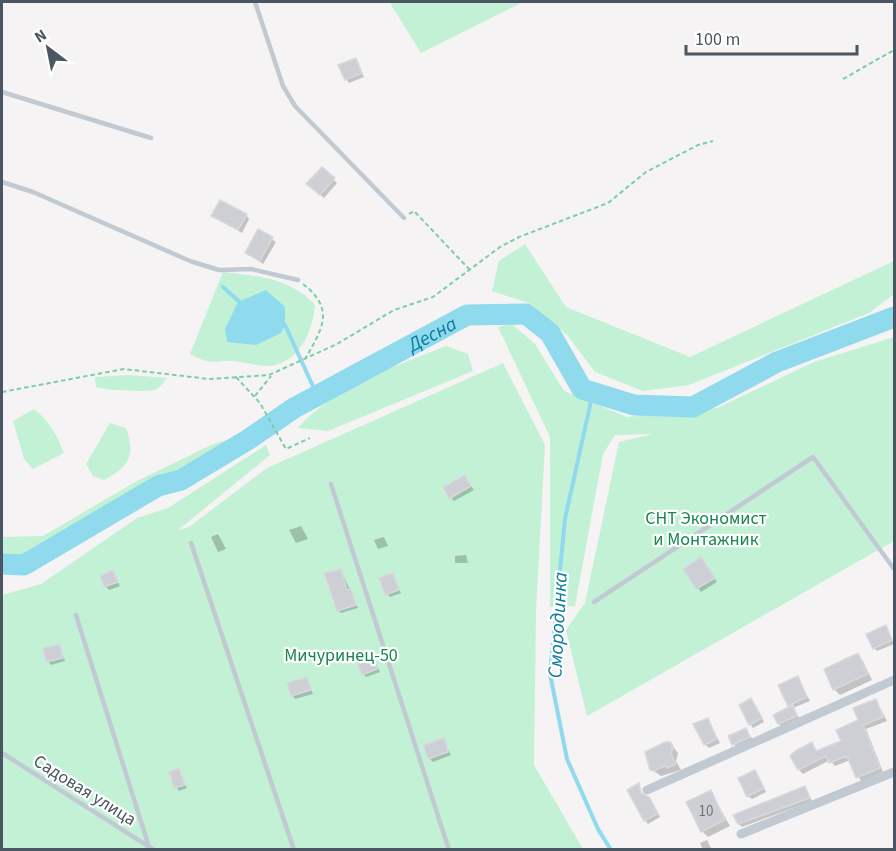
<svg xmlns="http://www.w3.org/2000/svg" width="896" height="851" viewBox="0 0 896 851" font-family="'Source Sans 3',sans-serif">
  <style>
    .green { fill: #c3f1d5 }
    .water { fill: #90daee }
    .shadow { fill: #0003 }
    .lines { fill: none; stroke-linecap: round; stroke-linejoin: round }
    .stream { stroke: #90daee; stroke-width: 4 }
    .river { stroke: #90daee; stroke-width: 21 }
    .building { fill: #cdcfd5; stroke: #d7d9de; stroke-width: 1.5 }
    .path { stroke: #7ad0a6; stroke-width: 2; stroke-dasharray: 4.5 3; stroke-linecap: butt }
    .lane { stroke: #c1cad2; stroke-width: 4.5 }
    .street { stroke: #c1cad2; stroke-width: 9 }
    .labels { text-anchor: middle; stroke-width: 4.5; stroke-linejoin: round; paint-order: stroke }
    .number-label { font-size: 15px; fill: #6b747e }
    .park-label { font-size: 18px; fill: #17864f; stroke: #fff }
    .street-label { font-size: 18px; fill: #4a5661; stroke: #fff }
    .water-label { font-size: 20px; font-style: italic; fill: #0c7c9b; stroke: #fff }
  </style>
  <rect width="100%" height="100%" fill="#f5f3f3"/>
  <!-- green -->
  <path class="green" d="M392 2H523L421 53 390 3Z
    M525 244 566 307 690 357 894 261V294L869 313 689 385 643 391 595 372 567 335 531 304 492 291 499 261Z
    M223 272C258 276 290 278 315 305 313 332 298 365 267 366 256 366 245 362 234 361 211 360 213 366 190 354Z
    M512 324 535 344 564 391 627 417 717 408 814 362 894 337V541L587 716 566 630 585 603 619 442 653 434 615 435 603 454 575 606 550 607V437L498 327Z
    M446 346 468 354 473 371 328 431 298 428C336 385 394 367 446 346Z
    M503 363 545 445 536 610 534 765 583 849 2 850V595L41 584 137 518 168 508 266 445 270 455 178 530 189 527 267 468Z
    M128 375 167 378C164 381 161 387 157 389 150 393 103 390 96 387L95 377Z
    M34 409C49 421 57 435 64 453L33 469 24 459 13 421Z
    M110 423 126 428C136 457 129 466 104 480L93 476 86 464Z
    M245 434 255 440 230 456 155 484 24 563 2 561V537L43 536 137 481 211 445Z"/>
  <!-- water -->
  <path class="water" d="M266 290 285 307V325L281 333 256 345 227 342 225 329 238 302Z"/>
  <!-- shadow -->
  <path class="shadow" d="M355 60 364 77 349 83 346 79Z
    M322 169 337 183 324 198 308 184Z
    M246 215 249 219 242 233 213 216Z
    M259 231 276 242 263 264 247 253Z
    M465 477 474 490 454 501 451 498Z
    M301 526 308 539 296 543 289 530Z
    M218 534 226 549 218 552 211 537Z
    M384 537 388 546 378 549 374 540Z
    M466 555 468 563H455V556Z
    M701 559 717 582 701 592 685 569Z
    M341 570 358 608 341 613 338 610Z
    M113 572 120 586 109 590 105 586Z
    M392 574 401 593 390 597 387 594Z
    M886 627 894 644 877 651 874 648Z
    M59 645 65 661 51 665 48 661Z
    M858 655 863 661 872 680 840 695 834 689Z
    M372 657 380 672 366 677 363 674Z
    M798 678 810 701 793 708 800 719 782 727 779 724 791 707 789 705Z
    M307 679 313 694 295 699 292 695Z
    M751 700 764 722 753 728 750 724Z
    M876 700 887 721 866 729 883 772 861 781 850 760 835 766 830 760 803 774 799 770 792 756 812 744 818 752 843 742Z
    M708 720 720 743 709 748 705 744Z
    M746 729 753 740 737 747 734 744Z
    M443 740 451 755 433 762 429 758Z
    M670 743 678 753 676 761 681 770 661 776 651 769Z
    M179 770 187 788 179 791 176 787Z
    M755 772 766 792 752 799 748 796Z
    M638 785 644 796 653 803 660 817 648 824 645 820Z
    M805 787 812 801 742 827 739 824Z
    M711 792 730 826 708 837 702 831Z
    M707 840 712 850H703L700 843Z"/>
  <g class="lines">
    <!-- stream -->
    <path class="stream" d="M223 287 242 304
      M281 323 285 325 317 395
      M593 392 565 519 550 674 567 759 598 829 611 850"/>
    <!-- river -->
    <path class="river" id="s1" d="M2 564 24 565 158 486 181 480 249 439 294 408 467 315 526 314 550 333 582 389 634 405 693 407 777 362 894 317"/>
  </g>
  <!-- building -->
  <path class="building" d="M356 58 362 73 345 80 338 65Z
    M322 167 335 178 320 195 306 184Z
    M220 200 247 214 238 230 211 216Z
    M258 229 273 237 260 261 245 253Z
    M465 475 471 486 449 499 443 487Z
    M701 557 715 578 696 589 683 569Z
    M341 569 347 590 351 589 356 605 337 611 324 573Z
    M113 570 118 582 104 587 100 576Z
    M393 573 399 590 385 595 379 578Z
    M886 625 892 640 873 649 866 634Z
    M60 644 63 658 46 662 43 648Z
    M858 653 868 674 833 690 824 669Z
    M372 656 377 669 362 675 357 661Z
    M798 676 807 697 788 706 778 685Z
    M307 677 311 690 291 696 287 683Z
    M751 698 762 718 749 725 739 705Z
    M876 699 883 717 863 725 880 768 856 778 847 756 829 763 826 756 798 770 790 756 795 751 812 742 816 751 841 741 836 730 858 720 853 708Z
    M793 705 797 716 778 724 773 715Z
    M708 718 717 739 704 745 693 724Z
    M746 728 750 737 732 745 728 736Z
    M444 738 448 752 428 759 423 745Z
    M665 742H670L673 746 671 754 676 764 667 768 666 765 654 771 650 770 645 752Z
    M179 768 185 785 174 788 169 772Z
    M755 770 764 788 747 797 738 778Z
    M639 783 641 793 650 798 657 814 644 821 627 790Z
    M805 786 810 798 738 824 733 815Z
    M711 790 725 820 701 832 686 802Z"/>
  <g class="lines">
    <!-- path -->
    <path class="path" d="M843 79 894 50
      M409 214 414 211 469 269
      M303 284C335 309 323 328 305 359
      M236 377 260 403 286 449 310 438
      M2 392 124 369 209 379 269 375 337 344 394 310 433 297 500 247 519 237 608 203 646 172 698 145 713 141
      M255 396 271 376"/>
    <!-- lane -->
    <path class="lane" d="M255 2 283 86 295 106 404 218
      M2 92 151 138
      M2 182 33 192 190 261 219 270 251 269 298 280
      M331 484 449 850
      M191 543 294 850
      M594 602 813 457 894 569
      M76 615 149 847
      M2 753 154 850"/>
    <!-- street -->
    <path class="street" d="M647 790 894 680
      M741 834 894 772"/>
  </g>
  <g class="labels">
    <!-- number labels -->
    <g class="number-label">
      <text x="706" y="816">10</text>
    </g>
    <!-- park labels -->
    <g class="park-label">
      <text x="706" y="524">СНТ Экономист<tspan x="706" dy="21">и Монтажник</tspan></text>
      <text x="341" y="661">Мичуринец-50</text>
    </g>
    <!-- street labels -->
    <g class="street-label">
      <text transform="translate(85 790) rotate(32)" y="6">Садовая улица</text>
    </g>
    <!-- water labels -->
    <g class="water-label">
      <text dy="7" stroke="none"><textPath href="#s1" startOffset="492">Десна</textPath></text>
      <text transform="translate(557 625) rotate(-87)" y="7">Смородинка</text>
    </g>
  </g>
  <!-- border -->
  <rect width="896" height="851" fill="none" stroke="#4a5661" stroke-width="6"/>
  <!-- north arrow -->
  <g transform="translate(48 48) rotate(328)" stroke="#ffffff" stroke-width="4.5" paint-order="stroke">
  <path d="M0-4.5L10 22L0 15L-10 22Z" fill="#4a5661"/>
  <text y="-9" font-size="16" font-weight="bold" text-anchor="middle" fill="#4a5661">N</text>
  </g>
  <!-- scale -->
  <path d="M686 45v9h171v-9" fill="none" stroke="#4a5661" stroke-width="3"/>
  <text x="695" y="45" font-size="18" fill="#4a5661" stroke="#ffffff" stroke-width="4.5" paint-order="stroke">100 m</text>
</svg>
